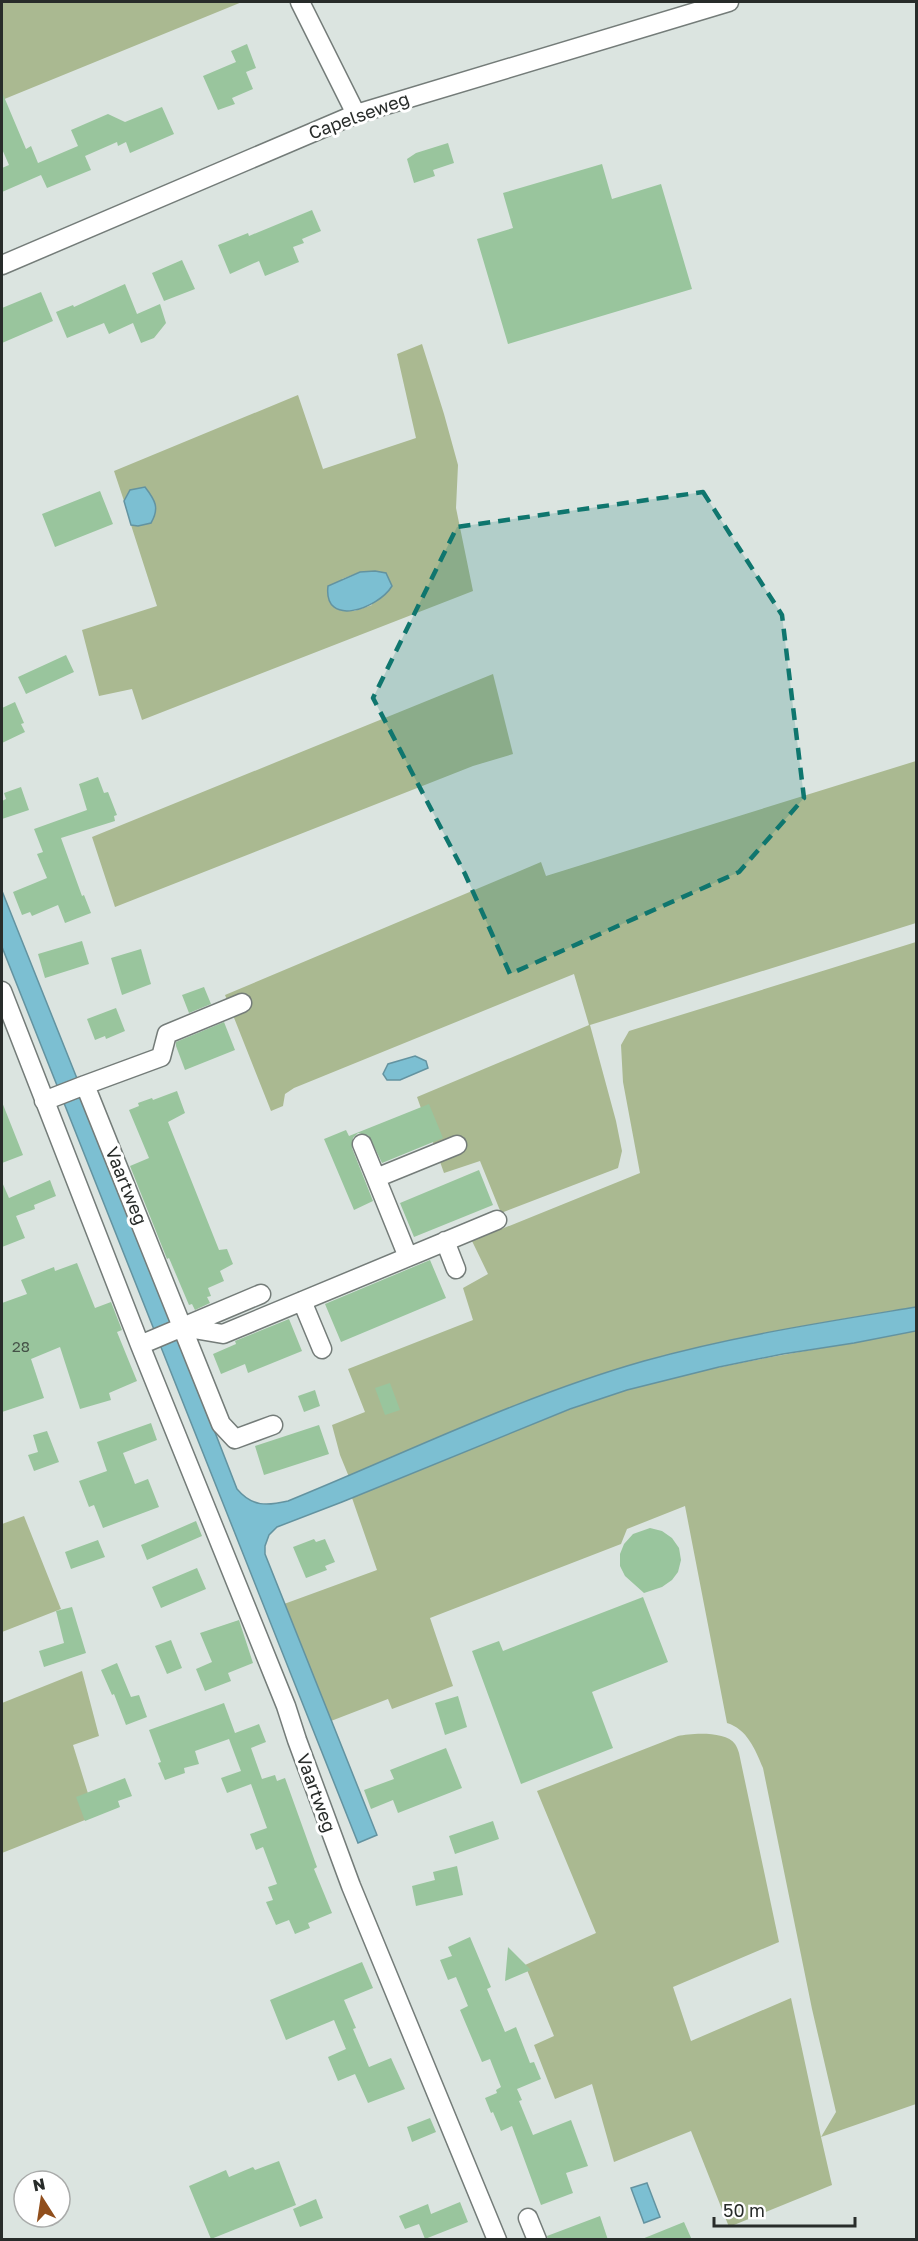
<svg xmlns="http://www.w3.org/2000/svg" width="918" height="2241" viewBox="0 0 918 2241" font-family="'Golos Text',sans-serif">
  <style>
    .green { fill: #aab991; fill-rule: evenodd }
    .water { fill: #7cbfd2; stroke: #6393a0; stroke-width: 1.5 }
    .building { fill: #99c59d }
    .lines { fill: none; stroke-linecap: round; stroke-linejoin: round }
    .minor-casing { stroke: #747c79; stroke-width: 21 }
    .minor { stroke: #fff; stroke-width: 18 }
    .marked { fill: #0f766e; fill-opacity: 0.2; stroke: #0f766e; stroke-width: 4.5; stroke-dasharray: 12 8; stroke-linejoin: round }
    .labels { text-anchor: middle; stroke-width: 6; stroke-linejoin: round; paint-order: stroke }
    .number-label { font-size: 15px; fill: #445247 }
    .street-label { font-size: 18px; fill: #282c2a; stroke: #fff }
  </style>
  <rect width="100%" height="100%" fill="#dbe4e0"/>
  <!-- green -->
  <path class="green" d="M2 2H242L2 100Z
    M422 344 444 414 458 465 456 508 473 591 142 720 132 689 99 696 82 630 157 606 131 525 138 526 130 490 124 501 114 471 298 395 323 469 416 438 397 354ZM375 571 372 605 354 611 339 610 342 579 360 572Z
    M493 674 513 754 473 766 115 907 92 837Z
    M916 761V923L590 1025 616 1121 622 1151 618 1168 501 1213 480 1161 444 1173 417 1097 589 1025 574 974 294 1088 285 1094 283 1106 271 1111 225 995 541 862 546 876Z
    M916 942V1307C825 1322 734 1336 645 1361 543 1390 446 1434 349 1477L340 1455 332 1425 365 1412 348 1369 473 1320 463 1288 488 1274 472 1241 640 1173 623 1082 621 1045 629 1031Z
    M916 1331V2104L821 2137 832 2185 729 2227 691 2131 614 2162 592 2084 555 2099 534 2045 554 2036 525 1965 596 1933 537 1791 678 1736C692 1733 726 1731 735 1744 737 1747 738 1750 739 1753L779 1942 673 1987 691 2041 791 1998 821 2137 836 2112 812 2009 763 1768C755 1749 747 1729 727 1723L685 1506 627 1529 621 1544 430 1618 453 1686 392 1709 388 1699 331 1721 284 1604 377 1570 352 1498C402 1476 453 1456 503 1436 544 1420 585 1402 627 1390 722 1362 820 1350 916 1331Z
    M24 1516 61 1609 2 1632V1524Z
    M82 1671 99 1736 73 1745 95 1816 2 1853V1703Z"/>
  <!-- water -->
  <path class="water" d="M145 487C155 500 160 508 151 523L138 526 131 525 124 501 130 490Z
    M375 571 386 573 392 586C378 609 323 628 328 586L360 572Z
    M2 891 104 1146 237 1489C252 1507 267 1506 288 1501 406 1453 521 1396 644 1361 733 1336 825 1322 916 1307V1331L854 1343 783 1354 719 1367 627 1390 570 1409 342 1502 277 1527 269 1535 265 1546V1554L377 1835 358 1843 2 947Z
    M415 1056 426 1061 428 1068 400 1080H387L383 1074 388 1064Z
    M647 2183 660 2217 644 2223 631 2188Z"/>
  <!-- building -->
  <path class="building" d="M247 44 256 68 246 72 253 89 232 98 235 104 218 110 203 76 236 62 231 51Z
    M2 92 26 149 31 146 38 163 78 146 71 130 108 114 125 122 162 107 174 134 130 153 126 142 118 146 117 142 85 156 91 170 47 188 41 175 2 192V168L9 165 2 149Z
    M448 143 454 163 433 170 435 176 414 183 407 159 416 153Z
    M602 164 612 199 661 184 692 289 508 344 477 239 513 228 503 193Z
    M312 210 321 231 302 239 304 243 293 247 299 262 265 276 259 261 230 274 218 245 248 233 249 236Z
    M182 260 195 289 164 301 152 273Z
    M125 284 137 314 160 304 166 323 154 338 141 343 133 323 109 334 104 323 67 338 56 312 73 305 74 307Z
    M41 292 53 321 2 343V308Z
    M100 491 113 524 55 547 42 514Z
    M66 655 74 672 26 694 18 677Z
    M15 702 24 723 21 724 25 732 2 743V708Z
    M98 777 104 793 108 792 117 815 114 816 115 821 61 838 82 896 84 895 91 913 65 923 58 905 32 916 30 912 22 915 13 892 47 878 37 854 43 852 34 829 87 810 79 784Z
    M21 787 29 810 2 819V801L6 799 4 793Z
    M82 941 89 964 45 978 38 954Z
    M141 949 151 984 122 995 111 958Z
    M204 987 211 1004 189 1013 182 995Z
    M116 1008 125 1031 106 1039 105 1036 95 1040 87 1019Z
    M224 1022 235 1050 185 1070 176 1046V1042Z
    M177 1091 185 1113 168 1122 219 1250 227 1249 233 1264 220 1271 224 1281 208 1288 211 1296 207 1297 210 1303 195 1310 192 1304 189 1305 169 1258 167 1259 130 1166 149 1158 129 1110 139 1106 138 1103 152 1098 153 1100Z
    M2 1102 23 1155 2 1163Z
    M429 1104 443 1138 382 1163 369 1136 358 1133 353 1138 352 1148 373 1201 354 1210 324 1139 346 1130 349 1136Z
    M479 1170 493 1205 414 1237 400 1203Z
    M50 1180 56 1196 34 1205 35 1209 16 1216 25 1238 2 1247V1182L9 1198Z
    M430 1260 446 1298 341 1342 325 1304Z
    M77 1263 95 1308 111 1302 122 1330 117 1332 137 1381 109 1393 111 1400 80 1409 60 1347 31 1359 44 1398 2 1412V1303L27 1294 21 1280 54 1267 55 1271Z
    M289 1319 302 1351 248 1373 245 1364 221 1374 213 1354 236 1344 235 1341Z
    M390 1383 400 1410 385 1415 375 1388Z
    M315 1390 320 1406 304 1412 298 1396Z
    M151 1423 157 1440 123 1453 135 1484 148 1479 159 1507 103 1528 94 1505 89 1507 79 1481 107 1471 97 1442Z
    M319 1425 329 1454 264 1475 255 1446Z
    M47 1431 59 1462 34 1471 28 1455 38 1452 33 1435Z
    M196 1521 202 1536 147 1560 141 1545Z
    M650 1528 662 1531 672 1538 679 1548 681 1560 678 1572 672 1580 662 1587 644 1593 625 1576 620 1566V1554L624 1544 633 1534Z
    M314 1539 316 1542 325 1539 335 1562 325 1566 327 1570 306 1578 293 1547Z
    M98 1540 105 1557 71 1569 65 1552Z
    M197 1568 206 1589 161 1608 152 1587Z
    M643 1597 668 1662 592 1692 613 1748 521 1784 472 1651 499 1641 503 1651Z
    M72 1607 86 1653 44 1667 39 1651 64 1643 56 1611Z
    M239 1620 253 1663 228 1673 231 1681 205 1691 196 1669 212 1662 200 1633Z
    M171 1640 182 1668 167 1674 155 1646Z
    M117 1663 131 1697 139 1695 147 1717 126 1725 114 1694 112 1695 101 1670Z
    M458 1696 467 1727 445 1735 435 1703Z
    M224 1703 235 1733 259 1724 266 1742 251 1748 262 1779 275 1775 277 1781 285 1778 317 1867 314 1869 332 1913 308 1923 310 1928 295 1934 289 1920 276 1925 266 1902 273 1900 268 1887 277 1884 263 1847 256 1850 250 1834 267 1828 251 1784 227 1793 221 1778 241 1771 229 1739 195 1751 199 1764 184 1768 185 1773 165 1780 158 1763 161 1762 149 1730Z
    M446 1748 462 1788 398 1813 393 1800 371 1809 364 1790 394 1779 390 1770Z
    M125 1778 132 1796 118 1801 120 1807 85 1821 76 1797Z
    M493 1821 499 1839 455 1854 449 1836Z
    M457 1866 463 1895 416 1906 412 1886 435 1880 433 1872Z
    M470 1937 491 1987 487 1989 505 2032 516 2027 530 2063 534 2062 541 2079 517 2089 522 2100 519 2101 533 2135 571 2120 588 2166 566 2173 573 2193 541 2205 512 2126 501 2131 493 2112 491 2113 485 2098 497 2093 496 2090 501 2087 490 2059 482 2062 460 2010 468 2006 456 1977 448 1980 440 1960 452 1956 448 1947Z
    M508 1947 531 1970 505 1981Z
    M362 1962 373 1988 344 2000 356 2028 353 2029 369 2067 391 2058 405 2089 368 2103 355 2074 338 2081 328 2057 346 2049 334 2020 286 2040 270 2000Z
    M430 2118 436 2132 412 2142 407 2127Z
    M279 2161 296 2205 211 2239 189 2186 226 2170 229 2177 253 2167 255 2170Z
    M316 2199 323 2218 300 2227 293 2209Z
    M460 2202 468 2222 425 2239 419 2224 405 2229 399 2216 428 2204 431 2214Z
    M600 2216 608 2240H548L547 2236Z
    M684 2222 692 2240H642V2239Z"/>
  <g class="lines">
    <defs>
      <path id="minor" d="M300 2 356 114
        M2 265 356 114 729 2
        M2 991 140 1345 286 1706 297 1740 351 1886 497 2240
        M85 1085 161 1057 167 1034 242 1003
        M44 1101 85 1085 221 1424 235 1439 273 1425
        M362 1144 376 1178
        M445 1241 456 1269
        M408 1257 376 1178 457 1145
        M302 1301 322 1349
        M182 1327 223 1334 497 1220
        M140 1345 261 1294
        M528 2218 537 2240"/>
    </defs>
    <!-- minor casing -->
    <use href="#minor" class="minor-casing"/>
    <!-- minor -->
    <use href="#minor" class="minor"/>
  </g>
  <!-- marked area -->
  <path class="marked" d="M703 492 782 615 804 798 739 872 510 974 465 874 373 698 457 527Z"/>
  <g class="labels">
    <!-- number labels -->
    <g class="number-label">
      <text x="21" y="1352">28</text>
    </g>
    <!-- street labels -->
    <g class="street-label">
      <text transform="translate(359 116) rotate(-20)" y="6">Capelseweg</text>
      <text transform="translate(126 1186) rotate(68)" y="6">Vaartweg</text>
      <text transform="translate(316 1793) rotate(70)" y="6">Vaartweg</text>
    </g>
  </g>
  <!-- border -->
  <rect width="918" height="2241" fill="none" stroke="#282c2a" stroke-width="6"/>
  <!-- north arrow -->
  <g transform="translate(42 2199) rotate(348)"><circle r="28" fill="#ffffff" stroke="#a9abaa" stroke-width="1.5"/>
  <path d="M0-4.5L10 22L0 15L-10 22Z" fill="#904e1c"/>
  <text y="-9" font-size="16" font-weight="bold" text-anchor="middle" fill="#282c2a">N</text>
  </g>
  <!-- scale -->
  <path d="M714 2217v9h141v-9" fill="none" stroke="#282c2a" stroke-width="3"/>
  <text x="723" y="2217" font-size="18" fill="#282c2a" stroke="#ffffff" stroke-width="4.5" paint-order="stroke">50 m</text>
</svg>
